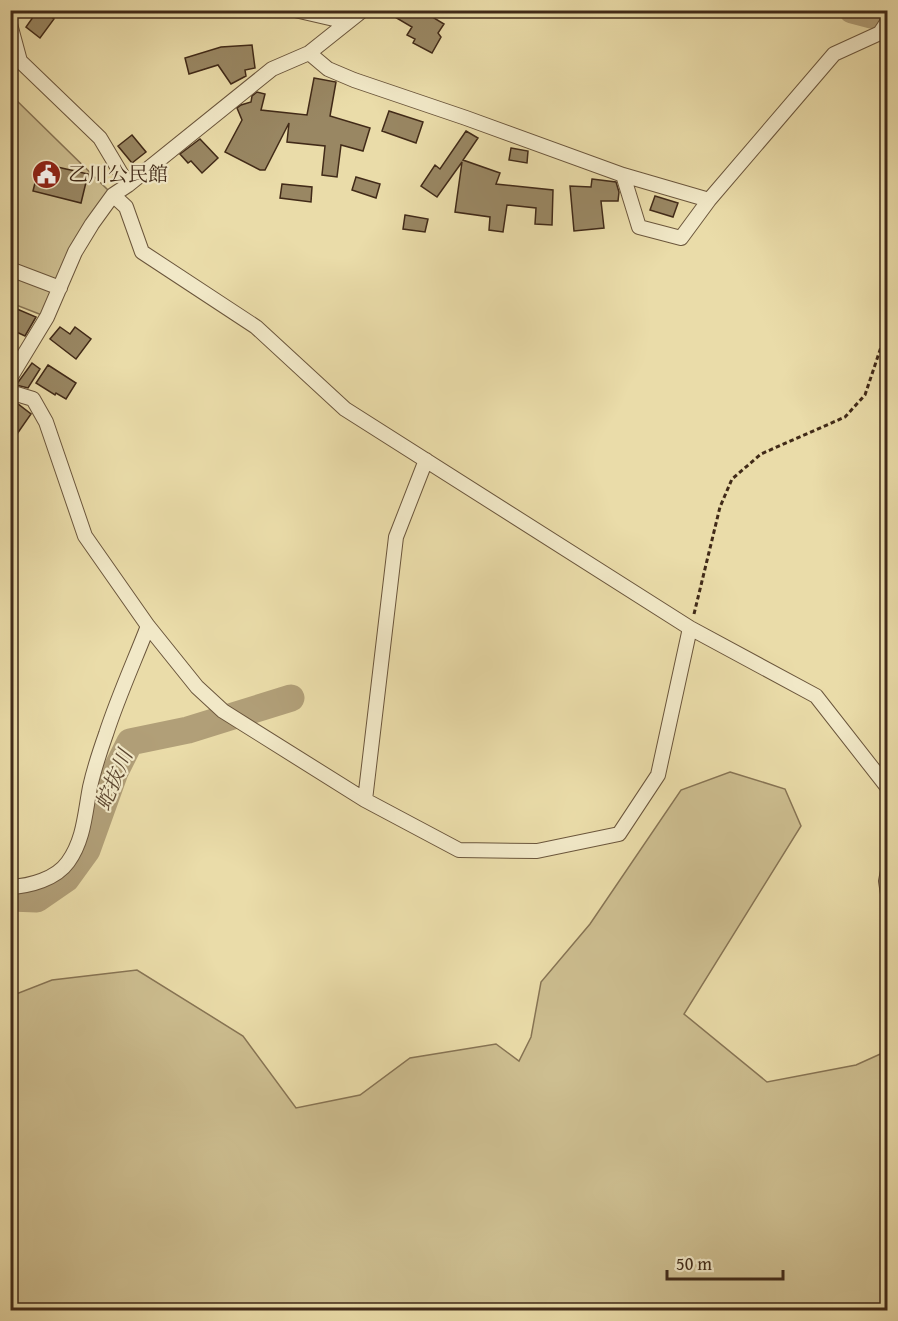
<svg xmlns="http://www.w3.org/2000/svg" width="898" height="1321" viewBox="0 0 898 1321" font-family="'Gentium Book Plus','Noto Serif JP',serif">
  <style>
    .green { fill: #cdbe90; stroke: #877454; stroke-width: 1.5 }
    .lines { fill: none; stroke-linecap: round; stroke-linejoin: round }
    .river { stroke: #b19f78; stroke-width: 27 }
    .building { fill: #998763; stroke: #412a18; stroke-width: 1.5 }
    .street-casing { stroke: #6b563c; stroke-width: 16 }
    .path { stroke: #412a18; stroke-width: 3; stroke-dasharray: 4.5 3; stroke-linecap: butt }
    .street { stroke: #f1e8c7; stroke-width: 14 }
    .labels { text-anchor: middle; stroke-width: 4.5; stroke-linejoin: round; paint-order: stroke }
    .poi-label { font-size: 20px; fill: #412a18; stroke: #f1e8c7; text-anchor: start }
    .water-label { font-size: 21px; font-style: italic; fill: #5d4730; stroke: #f1e8c7 }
  </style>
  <rect width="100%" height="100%" fill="#eadca9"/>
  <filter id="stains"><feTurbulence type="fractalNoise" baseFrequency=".00333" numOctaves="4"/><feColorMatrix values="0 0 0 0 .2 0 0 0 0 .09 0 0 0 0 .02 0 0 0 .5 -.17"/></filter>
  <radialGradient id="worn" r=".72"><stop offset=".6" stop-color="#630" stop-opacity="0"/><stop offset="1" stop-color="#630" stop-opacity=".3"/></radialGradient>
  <!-- green -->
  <path class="green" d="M10 94 113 195 47 317 11 303Z
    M730 772 785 789 801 826 684 1014 767 1082 856 1065 887 1051V1310H11V996L52 980 137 970 243 1036 296 1108 360 1095 410 1058 496 1044 519 1061 531 1037 541 982 590 924 681 790Z"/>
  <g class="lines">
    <!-- river -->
    <path class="river" d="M852 10 871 15 888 16
      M10 898 37 899 66 879 87 850 115 772 130 742 188 730 291 698"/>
  </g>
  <!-- building -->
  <path class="building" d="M38 10H43L54 19 40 38 26 27Z
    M383 10H421L444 24 438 33 441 37 432 53 413 43 415 39 407 35 412 27Z
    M252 45 255 68 245 70 246 76 231 84 218 65 189 74 185 58 221 47Z
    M314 78 336 82 330 116 370 128 363 151 341 145 337 177 322 175 325 146 287 142 289 123 265 170H260L225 152 242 120 237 108 241 105 251 102 252 96 257 92 265 94 261 110 307 115Z
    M389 111 423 122 416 143 382 131Z
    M466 131 478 138 463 160 500 173 496 184 553 190 552 225 535 224 536 208 507 205 503 232 489 230 490 217 455 212 462 162 437 197 421 186 435 165 440 169Z
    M132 135 146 152 132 163 118 146Z
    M200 139 218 158 202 173 191 161 188 163 180 154Z
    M511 148 528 151 527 163 509 160Z
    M40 163 88 174 81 203 33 191Z
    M356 177 380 184 376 198 352 190Z
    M592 179 616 182 619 192 618 201H601L604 228 574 231 570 186 591 187Z
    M282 184 312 187 311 202 280 198Z
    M655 196 678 203 673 217 650 210Z
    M405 215 428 219 425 232 403 229Z
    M10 306 36 317 25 336 10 329Z
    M60 327 70 334 75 327 91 339 76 359 50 339Z
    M32 363 40 369 28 388 16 385Z
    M48 365 76 383 66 399 56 393 55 395 36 383Z
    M10 402 18 404 31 414 10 444Z"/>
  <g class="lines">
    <defs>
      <path id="street" d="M295 10 347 22
        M10 24 20 61 100 138 128 185
        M309 53 328 69 354 80 466 118 623 175 709 200
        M623 175 639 227 681 238 709 200 834 54 880 33 888 21
        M113 195 126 207 142 252 256 327 345 409 690 628 816 696 888 788
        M10 269 60 288
        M10 378 47 317 75 252 92 224 113 195 128 185 272 69 309 53 363 10
        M10 392 33 399 46 422 85 536 148 626 197 687 223 711 365 800 459 850 537 851 619 834 658 775 690 628
        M365 800 396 537 426 460
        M888 871 886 881 888 894
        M10 887C30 886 56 879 68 862 84 840 85 813 90 787 94 769 100 751 106 734 118 697 134 662 148 626"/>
    </defs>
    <!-- street casing -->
    <use href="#street" class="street-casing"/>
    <!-- path -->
    <path class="path" d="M694 614 720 507 732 479 761 454 845 417 865 395 888 326"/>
    <!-- street -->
    <use href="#street" class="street"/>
  </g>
  <!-- icons -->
  <defs>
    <symbol id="civic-disc" viewBox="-11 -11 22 22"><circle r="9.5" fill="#8f2418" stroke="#f1e8c7"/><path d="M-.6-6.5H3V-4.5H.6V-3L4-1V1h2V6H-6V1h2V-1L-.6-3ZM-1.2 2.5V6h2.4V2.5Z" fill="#fff"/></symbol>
  </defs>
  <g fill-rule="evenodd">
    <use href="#civic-disc" x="30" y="158" width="33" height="33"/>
  </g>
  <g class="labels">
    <!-- poi labels -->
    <g class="poi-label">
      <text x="68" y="181">乙川公民館</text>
    </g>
    <!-- water labels -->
    <g class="water-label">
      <text transform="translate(114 780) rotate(-67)" y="7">蛇抜川</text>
    </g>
  </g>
  <!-- margin -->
  <rect width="898" height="1321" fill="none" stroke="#eadca9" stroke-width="36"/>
  <rect x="12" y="12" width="874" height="1297" fill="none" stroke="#412a18" stroke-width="3"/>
  <rect x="18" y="18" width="862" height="1285" fill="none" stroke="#412a18" stroke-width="1.5"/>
  <!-- scale -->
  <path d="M667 1270v9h116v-9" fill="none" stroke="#412a18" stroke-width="3"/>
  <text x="676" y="1270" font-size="18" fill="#412a18" stroke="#f1e8c7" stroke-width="4.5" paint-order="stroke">50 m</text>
  <rect width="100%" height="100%" filter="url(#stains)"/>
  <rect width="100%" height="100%" fill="url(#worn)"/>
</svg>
